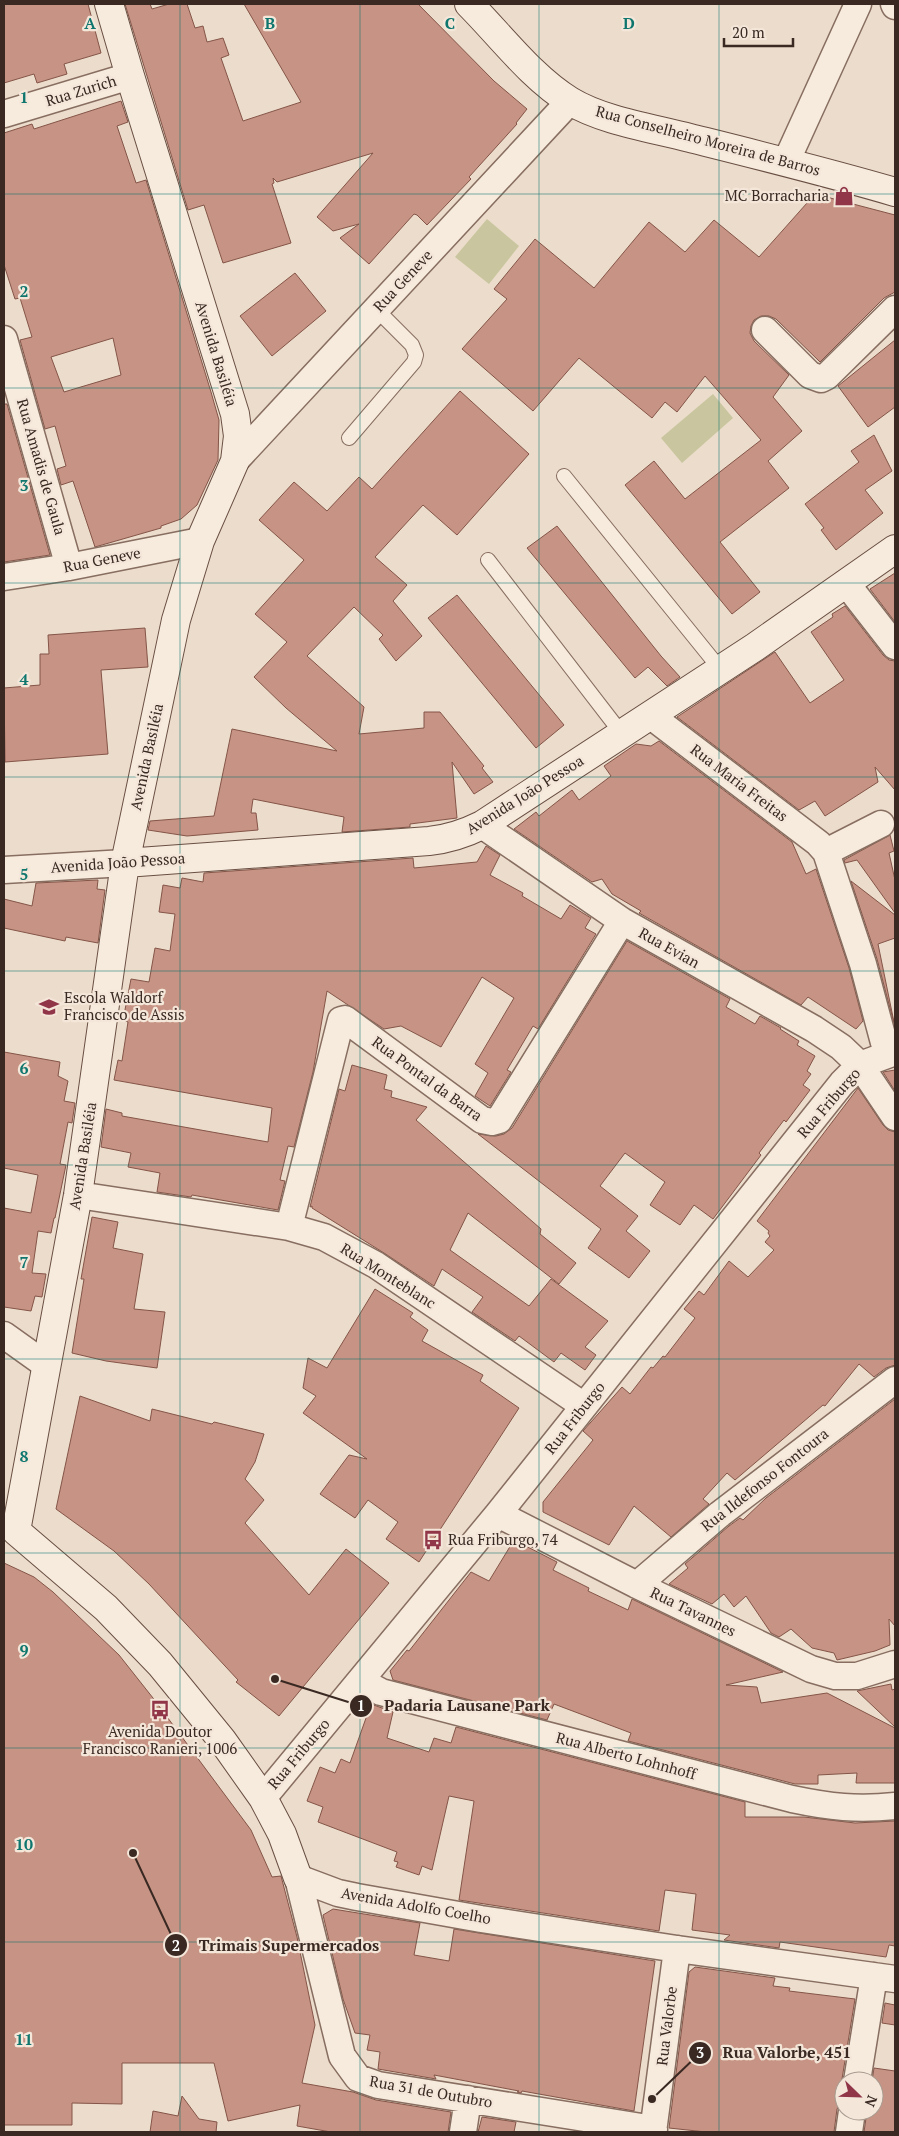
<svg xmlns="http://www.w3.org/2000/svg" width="899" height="2136" viewBox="0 0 899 2136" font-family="'PT Serif',serif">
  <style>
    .green { fill: #c9c69f }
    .building { fill: #c69384; stroke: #845548; fill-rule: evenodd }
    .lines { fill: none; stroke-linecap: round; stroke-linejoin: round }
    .lane-casing { stroke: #876e60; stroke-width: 16 }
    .street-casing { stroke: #876e60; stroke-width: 29 }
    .secondary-casing { stroke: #694f43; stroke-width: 30 }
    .lane { stroke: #f7ebde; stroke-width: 14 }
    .street { stroke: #f7ebde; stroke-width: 26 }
    .secondary { stroke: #f7ebde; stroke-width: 28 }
    .grid { fill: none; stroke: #0f766e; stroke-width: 1; stroke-opacity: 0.55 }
    .labels { text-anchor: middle; stroke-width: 4.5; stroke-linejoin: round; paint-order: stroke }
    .street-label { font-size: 15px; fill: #392922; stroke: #f4e7da }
    .poi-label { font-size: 15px; fill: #392922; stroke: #f4e7da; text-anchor: start }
    .grid-label { font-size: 16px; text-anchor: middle; font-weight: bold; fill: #0f766e; stroke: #f4e7da; stroke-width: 4.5; stroke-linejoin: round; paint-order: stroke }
    .leader { fill: none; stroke: #392922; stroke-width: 2 }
    .callout-dot { fill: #392922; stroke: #f4e7da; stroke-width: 2 }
    .mark-label { font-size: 15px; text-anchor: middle; font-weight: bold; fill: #fff }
    .callout-label { font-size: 16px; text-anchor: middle; font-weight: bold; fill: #392922; stroke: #f4e7da; stroke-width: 4.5; stroke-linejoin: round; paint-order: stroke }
  </style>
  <rect width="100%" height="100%" fill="#ecdccb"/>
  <!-- green -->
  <path class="green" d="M487 219 519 246 489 284 455 257Z
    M713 394 733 418 682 463 661 438Z"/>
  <!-- building -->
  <path class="building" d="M4 4H88L101 53 64 64 67 74 37 83 34 74 4 83Z
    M125 4H150L152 9 169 4H187L195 28 203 26 207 42 223 38 229 55 221 58 243 121 301 102 244 4H418L494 81 527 109 516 123 517 124 469 177 471 179 427 225 417 215 414 214 369 264 340 238 359 224 333 231 317 217 373 153 277 182 273 178 274 183 272 184 291 243 223 263 204 205 188 210Z
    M121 101 128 122 117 126 136 183 146 180 211 392 219 420 218 460 197 505 181 519 161 526V528L95 547 73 481 61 485 57 469 66 466 55 426 45 429 20 340 32 337 20 298 15 299 4 265V133L32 124 34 129ZM113 338 121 375 64 392 51 357Z
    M815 194 895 215V292L884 298 820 362 776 319 769 316H761L754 320 751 326 750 333 754 341 789 375 773 397 802 431 768 461 789 488 720 542 760 592 732 614 625 485 654 461 685 499 761 440 705 376 677 412 665 402 652 418 579 358 533 411 462 349 507 299 494 289 535 239 594 288 649 222 685 252 714 220 759 257Z
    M295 273 326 311 272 356 240 316Z
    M895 340V407L868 427 838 386Z
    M460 391 529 454 457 535 423 505 375 557 407 585 393 601 422 636 396 661 379 639 383 635 354 607 307 656 364 707 359 734 424 728V712H440L484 766 482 768 493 782 474 794 452 762 457 818 410 824V827L342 832 344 817 253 799 251 813H256L258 830 187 836 148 830 150 821 214 816 232 729 337 751 286 708 254 677 287 642 255 614 304 560 259 520 294 482 327 511 359 477 372 489Z
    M4 404H7L50 555 4 562Z
    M874 435 892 471 865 490 883 513 836 550 821 530 824 528 805 504 859 462 851 451Z
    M557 526 661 656 680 677 667 686 648 667 635 678 527 548Z
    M895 573V622L870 589Z
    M457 595 564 725 536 748 428 618Z
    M845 606 883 655 889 660 895 661V790L875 767 878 782 825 816 815 801 799 810 677 717 775 652 810 703 844 680 811 632 833 617 832 614Z
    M145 628 148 667 101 670 108 754 5 762 4 688 40 685V654H49L48 635Z
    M659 741 792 842 806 874 816 869 849 968 863 1021 856 1029 808 997 801 1005 639 913 641 911 612 894 602 879 592 882 514 829 536 812 539 816 572 790 579 800 611 776 604 766 636 744 651 746Z
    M890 835 894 851 889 853 895 880V913L857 860 845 863 844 860Z
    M486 846 500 855 490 875 523 893 522 896 561 919 570 905 591 918 585 928 596 934 538 1029 533 1026 507 1070 511 1072 490 1106 475 1096 488 1073 475 1064 514 998 482 977 441 1047 401 1026 384 1029 327 991 313 1072 294 1147 288 1146 280 1180 285 1181 278 1210 192 1195 191 1197 157 1192 160 1173 128 1167 131 1153 101 1147 106 1109 122 1113V1116L268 1142 272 1108 114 1080 118 1060 122 1061 128 1022 123 1020 131 979 149 982 155 948 170 951 175 914 159 912 163 885 180 888 182 878 203 882 204 873 413 858 414 868 477 862Z
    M98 880 97 889 105 890 98 943 66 937 65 941 4 928V899L32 906 36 883Z
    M851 881 895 915V938L878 944 895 1027 877 959Z
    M627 941 730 999 726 1007 755 1024 760 1016 781 1028 780 1029 799 1041 797 1045 815 1056 807 1071 811 1074 803 1085 810 1090 786 1122 784 1120 759 1153 761 1155 713 1219 694 1205 680 1225 650 1205 665 1182 625 1153 600 1186 638 1216 626 1231 650 1251 629 1278 588 1248 601 1229 478 1134 496 1136 504 1134 512 1128Z
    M4 1052 60 1062 58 1076 68 1081 64 1101 75 1103 72 1123 68 1122 60 1164 66 1165 55 1218H54L51 1233 38 1231 32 1273 46 1274 42 1297 35 1296 31 1311 4 1307V1208L31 1213 38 1175 4 1168Z
    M352 1065 387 1075 384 1089 392 1091 391 1097 427 1107 416 1120 541 1229 540 1234 576 1263 559 1284 468 1213 450 1250 529 1306 551 1279 608 1321 585 1347 596 1355 585 1370 561 1353 554 1362 519 1336 515 1341 472 1312 483 1297 442 1269 434 1286 384 1253 312 1208V1206L310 1207 339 1089 345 1091Z
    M895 1070V1091L883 1072Z
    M858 1088 883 1125 888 1130 895 1132V1365L886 1368 874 1377 859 1364 825 1406 823 1405 735 1480 727 1473 703 1499 709 1504 671 1537 634 1506 609 1545 543 1512V1502L593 1440 583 1431 622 1387 630 1394 651 1367 653 1368 663 1356 665 1357 695 1318 684 1309 699 1291 704 1295 729 1261 748 1277 774 1250 765 1242 770 1236 768 1233 769 1231 757 1221Z
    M92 1217 118 1222 113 1248 143 1254 134 1309 165 1312 157 1368 106 1361 72 1353 84 1279H81Z
    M375 1289 413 1313 410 1317 428 1330 422 1341 483 1375 480 1381 519 1408 419 1562 386 1539 398 1522 368 1500 355 1518 320 1494 349 1455 367 1459 303 1413 316 1396 303 1388 308 1358 327 1368Z
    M80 1396 150 1421 152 1409 212 1424 214 1422 264 1434 255 1462 245 1479 264 1500 245 1523 309 1595 346 1549 389 1583 279 1716 236 1682 238 1680 149 1584 114 1551 56 1509Z
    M895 1399V1626L889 1619 890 1645 875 1651 837 1660 834 1653 812 1648 791 1629 779 1637 771 1633 746 1596 734 1607 724 1594 712 1604 669 1584 688 1568 685 1564 729 1526 740 1518 743 1520 766 1498Z
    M514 1540 557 1562 553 1570 589 1588 588 1591 628 1610 632 1599 783 1672 726 1685 757 1687 761 1703 827 1693 895 1728V1783H856L857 1773 818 1775V1784H795L628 1741 631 1733 554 1704 547 1720 393 1680 390 1671 407 1650 409 1651 471 1572 489 1581Z
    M4 1563 34 1577 53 1592 119 1655 153 1698 251 1830 272 1877 281 1876 297 1937 315 2025 302 2083 353 2092 376 2100 451 2112 448 2132H331L297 2126 300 2105 228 2121 214 2063H122V2104L72 2103V2125H4Z
    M891 1684 892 1690 895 1689V1727L857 1691Z
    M371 1704 393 1712 387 1738 429 1752 434 1738 451 1743 456 1727 745 1802V1817H804L855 1823 895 1821V1946L889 1945 886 1957 780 1942 779 1948 724 1940 730 1935 692 1930 696 1894 665 1890 659 1931 459 1900 474 1801 449 1796 432 1870 422 1866 419 1875 396 1867 398 1862 394 1861 397 1852 318 1822 323 1807 307 1801 320 1767 335 1773 341 1759 350 1763Z
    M333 1909 420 1923 414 1955 449 1961 454 1929 655 1961 634 2111 522 2091 521 2093 517 2092 519 2091 434 2075 436 2079 378 2069 380 2052 367 2050 370 2035 355 2033 343 1999 323 1915Z
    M695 1967 775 1978 773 1986 790 1988 789 1991 855 1999 842 2079 844 2099 837 2109 834 2132H706L669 2128 689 1972Z
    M885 2003 895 2005V2025L882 2023Z
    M874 2068 895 2071V2132H864L867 2111H874V2081H872Z
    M182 2096 199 2119 217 2122 216 2132H150L153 2111 178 2116Z
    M482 2117 516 2122 514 2132H478Z"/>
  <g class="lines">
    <defs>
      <path id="lane" d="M349 438 414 362 416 355 412 345 377 310
        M564 476 721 670
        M488 560 622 734"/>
      <path id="street" d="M894 4 895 6
        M4 114 130 76
        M786 162 858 4
        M765 330 810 375 821 379 827 376 895 309
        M4 339 69 567
        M235 461 570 101
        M4 577 69 567 200 541
        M846 583 895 646
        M651 716 818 843 826 852 863 964 887 1054
        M482 825 622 921 814 1029 841 1047 860 1065 895 1117
        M826 852 881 824
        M4 870 125 863
        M78 1195 289 1227 324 1237 376 1265 584 1406
        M289 1227 341 1020 345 1019 482 1120 492 1122 499 1120 622 921
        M4 1335 46 1365
        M498 1514 637 1585 811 1669 835 1676H857L895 1664
        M637 1585 720 1514 895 1380
        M361 1681 381 1692 792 1799C830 1807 857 1810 895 1806
        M263 1798 498 1514 842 1083 860 1065 895 1052
        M298 1878 338 1893 357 1897 481 1919 677 1949 895 1979
        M298 1878 342 2056 358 2078 378 2085 654 2129
        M857 2081 874 1976
        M463 2132 468 2099
        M653 2132 677 1949
        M849 2132 852 2111"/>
      <path id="secondary" d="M469 4C500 35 532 78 570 101 603 121 652 128 690 138 758 155 827 172 895 192
        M125 863 429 841C449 839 464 834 482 825L755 647 895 549
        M16 1531 78 1195 125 863 176 620 200 541 235 461 238 436 235 414 130 76 109 4
        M16 1531 106 1608 160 1664 222 1740 263 1798 282 1834 298 1878"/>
    </defs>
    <!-- lane casing -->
    <use href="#lane" class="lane-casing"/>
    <!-- street casing -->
    <use href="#street" class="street-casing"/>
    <!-- secondary casing -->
    <use href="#secondary" class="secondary-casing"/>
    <!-- lane -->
    <use href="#lane" class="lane"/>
    <!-- street -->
    <use href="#street" class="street"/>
    <!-- secondary -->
    <use href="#secondary" class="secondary"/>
  </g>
  <!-- grid -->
  <path class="grid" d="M180 4V2132M360 4V2132M539 4V2132M719 4V2132M4 194H895M4 388H895M4 583H895M4 777H895M4 971H895M4 1165H895M4 1359H895M4 1553H895M4 1748H895M4 1942H895"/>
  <!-- icons -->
  <defs>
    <symbol id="shop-bare" viewBox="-9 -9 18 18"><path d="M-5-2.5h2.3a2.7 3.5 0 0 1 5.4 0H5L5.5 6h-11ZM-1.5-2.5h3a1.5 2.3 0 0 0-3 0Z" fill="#913548" stroke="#f4e7da" stroke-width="2.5" paint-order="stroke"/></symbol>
    <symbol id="school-bare" viewBox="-9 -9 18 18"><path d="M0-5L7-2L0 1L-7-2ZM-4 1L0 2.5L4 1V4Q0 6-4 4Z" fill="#913548" stroke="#f4e7da" stroke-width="2.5" paint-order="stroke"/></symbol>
    <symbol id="bus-bare" viewBox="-9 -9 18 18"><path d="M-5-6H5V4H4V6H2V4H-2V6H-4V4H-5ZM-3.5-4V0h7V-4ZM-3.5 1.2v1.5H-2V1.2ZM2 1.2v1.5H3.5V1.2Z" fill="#913548" stroke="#f4e7da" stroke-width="2.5" paint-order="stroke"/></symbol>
  </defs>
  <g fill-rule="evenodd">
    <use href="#shop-bare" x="830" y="182" width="28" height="28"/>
    <use href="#school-bare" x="35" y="993" width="28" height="28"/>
    <use href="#bus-bare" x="419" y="1526" width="28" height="28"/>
    <use href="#bus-bare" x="146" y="1696" width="28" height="28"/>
  </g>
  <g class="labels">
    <!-- street labels -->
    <g class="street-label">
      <text transform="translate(81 91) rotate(-17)" y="5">Rua Zurich</text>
      <text transform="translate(708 141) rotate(15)" y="5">Rua Conselheiro Moreira de Barros</text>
      <text transform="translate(403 281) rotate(-47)" y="5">Rua Geneve</text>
      <text transform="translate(216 354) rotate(73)" y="5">Avenida Basiléia</text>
      <text transform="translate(41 467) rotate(74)" y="5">Rua Amadis de Gaula</text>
      <text transform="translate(102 560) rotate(-11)" y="5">Rua Geneve</text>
      <text transform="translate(147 757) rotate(-78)" y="5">Avenida Basiléia</text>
      <text transform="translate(739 783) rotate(37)" y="5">Rua Maria Freitas</text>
      <text transform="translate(525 795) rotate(-32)" y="5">Avenida João Pessoa</text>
      <text transform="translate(118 863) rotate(-4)" y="5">Avenida João Pessoa</text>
      <text transform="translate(669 948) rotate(29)" y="5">Rua Evian</text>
      <text transform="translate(427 1079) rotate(36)" y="5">Rua Pontal da Barra</text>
      <text transform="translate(829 1103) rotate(-49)" y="5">Rua Friburgo</text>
      <text transform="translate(83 1156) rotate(-81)" y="5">Avenida Basiléia</text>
      <text transform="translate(388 1276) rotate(32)" y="5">Rua Monteblanc</text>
      <text transform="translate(575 1418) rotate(-52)" y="5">Rua Friburgo</text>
      <text transform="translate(765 1480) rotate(-38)" y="5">Rua Ildefonso Fontoura</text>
      <text transform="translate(693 1612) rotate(26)" y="5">Rua Tavannes</text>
      <text transform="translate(299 1754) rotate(-50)" y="5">Rua Friburgo</text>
      <text transform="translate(626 1756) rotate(15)" y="5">Rua Alberto Lohnhoff</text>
      <text transform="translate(416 1906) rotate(10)" y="5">Avenida Adolfo Coelho</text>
      <text transform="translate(667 2026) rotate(-83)" y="5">Rua Valorbe</text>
      <text transform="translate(431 2092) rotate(10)" y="5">Rua 31 de Outubro</text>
    </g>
    <!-- poi labels -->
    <g class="poi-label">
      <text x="829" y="201" text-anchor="end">MC Borracharia</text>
      <text x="64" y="1003">Escola Waldorf<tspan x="64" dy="17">Francisco de Assis</tspan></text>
      <text x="448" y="1545">Rua Friburgo, 74</text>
      <text x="160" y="1737" text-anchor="middle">Avenida Doutor<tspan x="160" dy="17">Francisco Ranieri, 1006</tspan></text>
    </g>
  </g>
  <g class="grid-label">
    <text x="90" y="29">A</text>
    <text x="270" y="29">B</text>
    <text x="450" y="29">C</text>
    <text x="629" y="29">D</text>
    <text x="24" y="103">1</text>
    <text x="24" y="297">2</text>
    <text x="24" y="491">3</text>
    <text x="24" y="685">4</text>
    <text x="24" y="880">5</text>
    <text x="24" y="1074">6</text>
    <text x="24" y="1268">7</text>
    <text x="24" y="1462">8</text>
    <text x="24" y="1656">9</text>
    <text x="24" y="1850">10</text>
    <text x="24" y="2045">11</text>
  </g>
  <!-- callouts -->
  <path class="leader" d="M275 1679L361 1706M133 1853L176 1945M652 2099L700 2053"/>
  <g class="callout-dot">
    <circle cx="275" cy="1679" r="5"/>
    <circle cx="133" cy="1853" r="5"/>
    <circle cx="652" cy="2099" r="5"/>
    <circle cx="361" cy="1706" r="12"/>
    <circle cx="176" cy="1945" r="12"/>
    <circle cx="700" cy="2053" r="12"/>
  </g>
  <g class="mark-label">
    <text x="361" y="1711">1</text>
    <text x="176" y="1951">2</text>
    <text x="700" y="2058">3</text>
  </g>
  <g class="callout-label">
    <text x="467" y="1711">Padaria Lausane Park</text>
    <text x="289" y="1951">Trimais Supermercados</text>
    <text x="787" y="2058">Rua Valorbe, 451</text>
  </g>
  <!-- border -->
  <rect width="899" height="2136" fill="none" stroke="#392922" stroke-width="10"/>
  <!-- north arrow -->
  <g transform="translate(859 2096) rotate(113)"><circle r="24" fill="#f4e7da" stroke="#a99b90"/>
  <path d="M0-4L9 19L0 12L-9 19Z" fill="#913548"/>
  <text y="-8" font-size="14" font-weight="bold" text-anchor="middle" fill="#392922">N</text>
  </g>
  <!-- scale -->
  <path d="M724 38v8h69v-8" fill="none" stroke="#392922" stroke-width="2.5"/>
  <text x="732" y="38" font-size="15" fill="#392922" stroke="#f4e7da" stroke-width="4" paint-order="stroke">20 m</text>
</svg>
